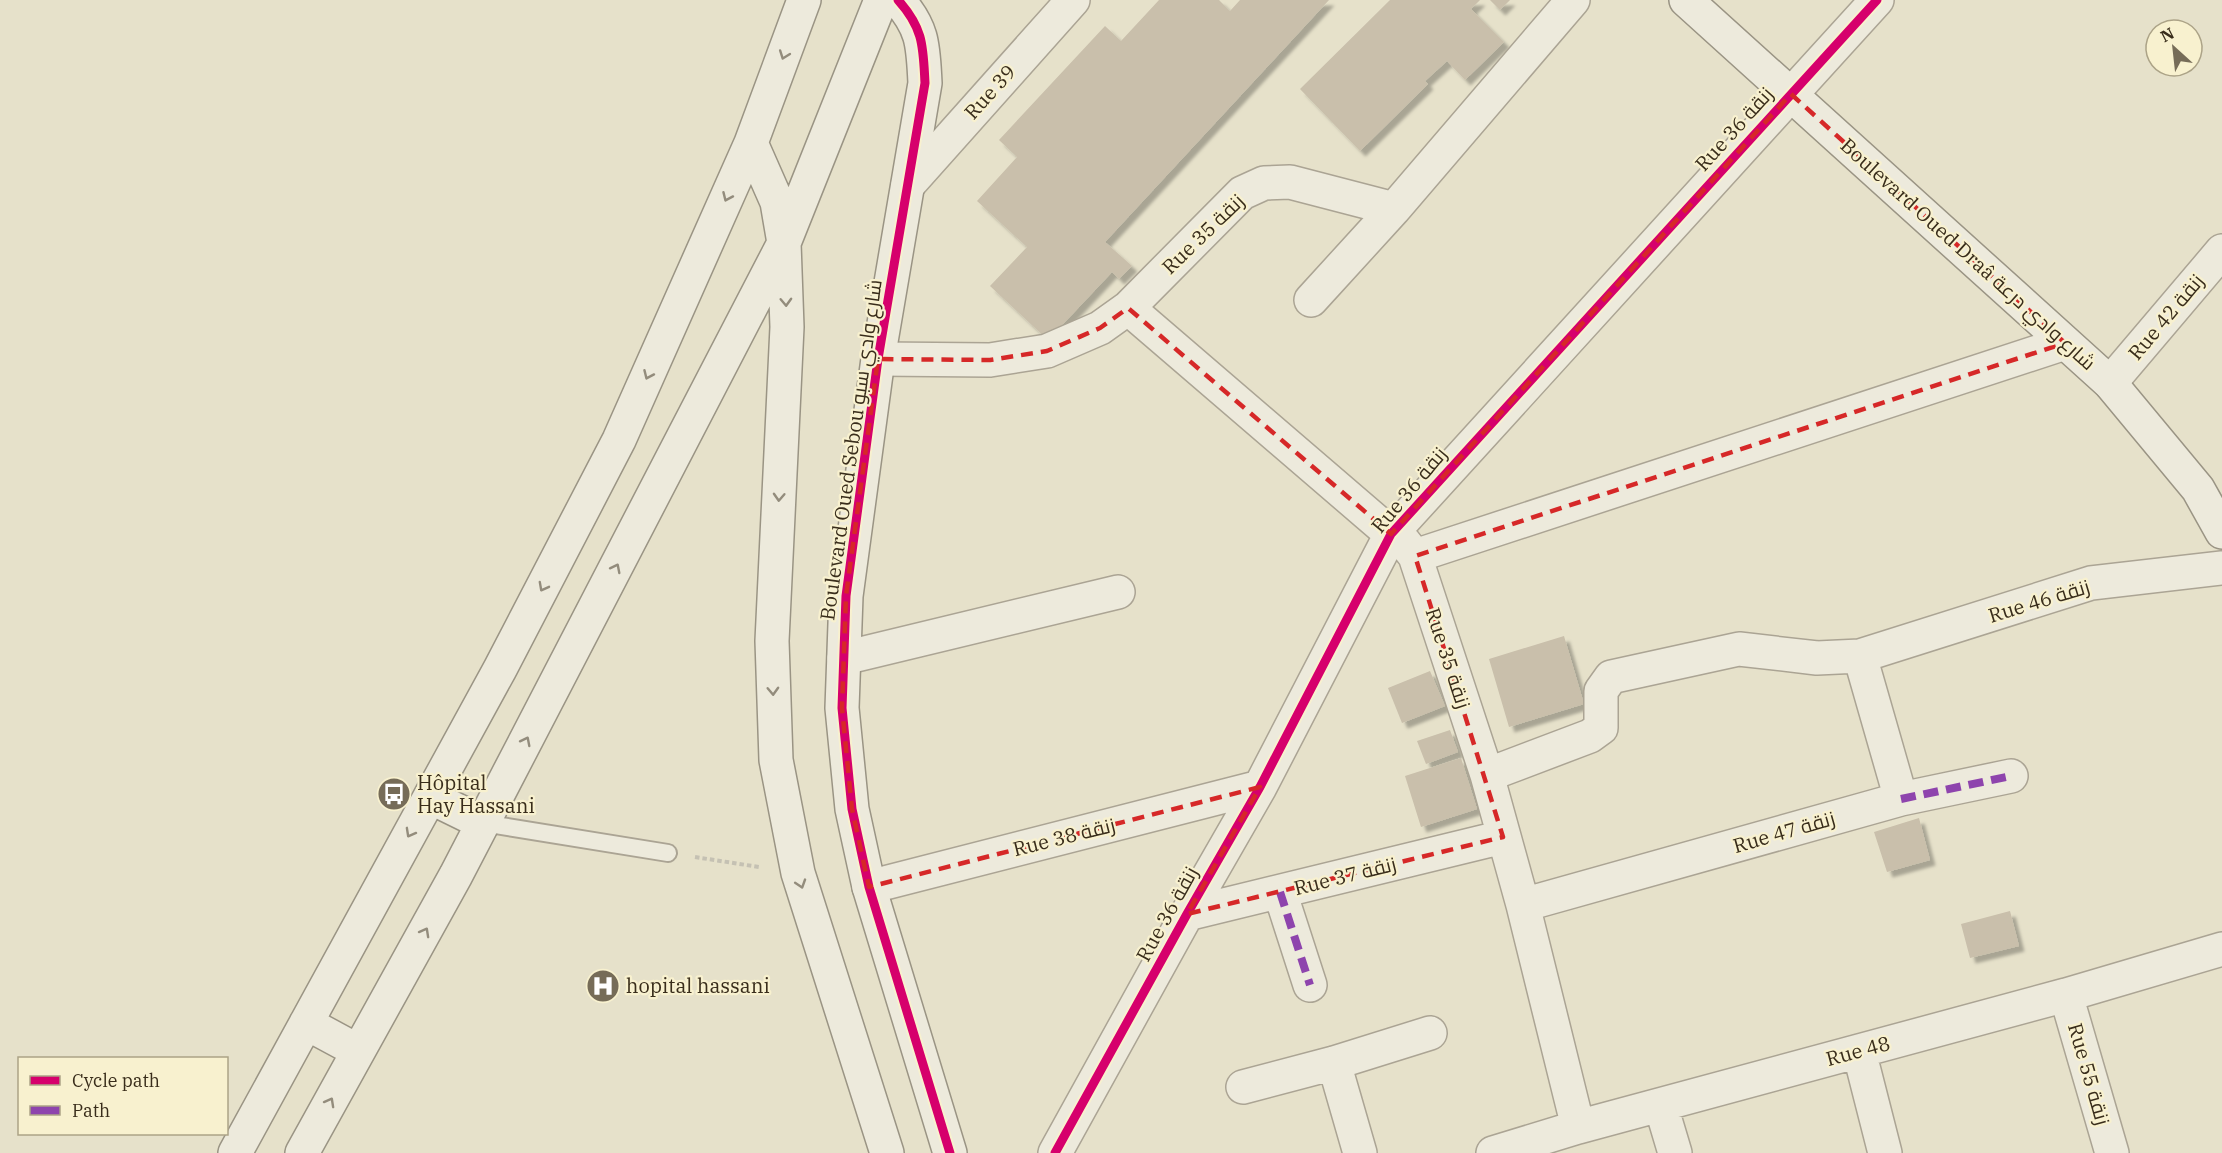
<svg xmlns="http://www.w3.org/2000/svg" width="2222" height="1153" viewBox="0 0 2222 1153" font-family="'IBM Plex Serif',Cairo,serif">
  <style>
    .building { fill: #c9bfab; filter: url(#shadow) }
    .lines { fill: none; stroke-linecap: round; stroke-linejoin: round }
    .lane-casing { stroke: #aba494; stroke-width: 20 }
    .street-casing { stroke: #aba494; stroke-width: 36 }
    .secondary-casing { stroke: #9a9484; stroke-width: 36 }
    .path { stroke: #c5c1b3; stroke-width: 4; stroke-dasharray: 4.5 3; stroke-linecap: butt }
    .lane { stroke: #edeadc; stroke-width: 16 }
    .street { stroke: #edeadc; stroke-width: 33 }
    .secondary { stroke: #edeadc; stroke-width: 33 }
    .quiet { stroke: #8e44ad; stroke-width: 8; stroke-dasharray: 15 8; stroke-linecap: butt }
    .cycleway-casing { stroke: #f8f1cf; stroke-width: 13 }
    .cycleway { stroke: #d6006c; stroke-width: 9 }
    .oneway { stroke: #938c7c }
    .marked { fill: none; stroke: #d62828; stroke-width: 4.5; stroke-dasharray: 12 8; stroke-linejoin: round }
    .labels { text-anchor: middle; stroke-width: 4.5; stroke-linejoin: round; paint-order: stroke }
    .street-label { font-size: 20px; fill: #392d1b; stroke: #f8f1cf }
    .poi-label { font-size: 20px; fill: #392d1b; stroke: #f8f1cf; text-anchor: start }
  </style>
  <defs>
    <filter id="shadow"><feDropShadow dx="5.5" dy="5.5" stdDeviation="1.5" flood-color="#0004"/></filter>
  </defs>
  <rect width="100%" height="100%" fill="#e6e1ca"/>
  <!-- building -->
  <path class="building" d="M1159 0H1219L1230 11 1240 0H1329L1105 242 1132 266 1119 279 1112 272 1048 340 990 286 1027 247 977 201 1017 157 999 140 1105 26 1121 41Z
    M1390 0H1480L1471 9 1504 42 1465 80 1447 61 1425 81 1428 84 1360 151 1300 89Z
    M1490 0H1510L1500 10Z
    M1564 636 1584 704 1509 727 1489 659Z
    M1430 671 1445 706 1402 723 1388 688Z
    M1450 730 1458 752 1426 764 1417 741Z
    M1461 758 1477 809 1421 827 1405 776Z
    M1919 818 1930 860 1887 872 1874 832Z
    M2010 911 2019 946 1970 958 1961 924Z"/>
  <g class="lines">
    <defs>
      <path id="lane" d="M483 823 668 853"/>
      <path id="street" d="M908 185 1073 0
        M1311 300 1394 209 1573 0
        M1128 308 1391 534 1404 542 1415 556 1487 775 1523 905 1578 1127
        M878 359 990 360 1047 351 1100 328 1128 308 1242 193 1264 183 1290 182 1394 209
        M2110 383 2222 251
        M1415 556 2065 343
        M1860 656 1901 799
        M844 658 1118 592
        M1487 775 1590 736 1601 728V691L1611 677 1739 649 1817 658 1860 656 2091 583 2222 568
        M869 887 1260 787
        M1280 892 1310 985
        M1523 905 1901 799 2011 776
        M1187 914 1503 837
        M2066 995 2112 1153
        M1859 1051 1885 1153
        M1334 1063 1360 1153
        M1243 1087 1334 1063 1430 1033
        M1661 1106 1675 1153
        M1055 1153 1187 914 1260 787 1391 534 1877 0
        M1493 1153 1578 1127 2066 995 2222 949"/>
      <path id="secondary" d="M898 0C924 29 923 47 925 83L878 359 846 596 842 708 852 809 869 887 950 1153
        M1686 0 2110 383 2198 489 2222 532
        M751 143 777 202 784 243 787 327 772 641 776 760 798 873 887 1153
        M430 797 483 823
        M306 1023 358 1051
        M235 1153 500 669 619 440 751 143 804 0
        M302 1153 456 875 784 243 881 0"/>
    </defs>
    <!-- lane casing -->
    <use href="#lane" class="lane-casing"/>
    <!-- street casing -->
    <use href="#street" class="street-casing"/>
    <!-- secondary casing -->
    <use href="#secondary" class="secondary-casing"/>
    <!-- path -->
    <path class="path" d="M695 857 759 867"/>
    <!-- lane -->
    <use href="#lane" class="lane"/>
    <!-- street -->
    <use href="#street" class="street"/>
    <!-- secondary -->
    <use href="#secondary" class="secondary"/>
    <!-- quiet -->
    <path class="quiet" d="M1901 799 2011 776
      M1280 892 1310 985"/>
    <defs>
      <path id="cycleway" d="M898 0C924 29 923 47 925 83L878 359 846 596 842 708 852 809 869 887 950 1153
        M1055 1153 1187 914 1260 787 1391 534 1877 0"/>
    </defs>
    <!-- cycleway casing -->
    <use href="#cycleway" class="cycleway-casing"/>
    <!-- cycleway -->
    <use href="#cycleway" class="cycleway"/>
  </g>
  <!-- one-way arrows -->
  <defs><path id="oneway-chevron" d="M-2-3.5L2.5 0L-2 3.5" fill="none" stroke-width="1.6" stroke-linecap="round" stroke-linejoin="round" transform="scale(1.5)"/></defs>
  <g class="oneway">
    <use href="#oneway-chevron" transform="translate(784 55) rotate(110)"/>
    <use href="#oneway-chevron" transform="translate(727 197) rotate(114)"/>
    <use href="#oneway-chevron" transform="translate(786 302) rotate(88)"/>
    <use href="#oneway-chevron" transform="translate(648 375) rotate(114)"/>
    <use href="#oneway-chevron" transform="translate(779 497) rotate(93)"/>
    <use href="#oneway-chevron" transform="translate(616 568) rotate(-63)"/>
    <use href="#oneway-chevron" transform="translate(543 587) rotate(118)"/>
    <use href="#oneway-chevron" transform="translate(773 691) rotate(88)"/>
    <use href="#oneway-chevron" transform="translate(526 741) rotate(-63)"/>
    <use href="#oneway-chevron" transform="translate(410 833) rotate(119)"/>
    <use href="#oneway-chevron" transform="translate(801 884) rotate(72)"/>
    <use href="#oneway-chevron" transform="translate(425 932) rotate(-61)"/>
    <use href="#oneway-chevron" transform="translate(330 1102) rotate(-61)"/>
  </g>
  <!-- marked area -->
  <path class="marked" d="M1791 94 2065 343 1415 556 1503 837 1187 914 1260 787 869 887 852 809 842 708 846 596 878 359 990 360 1047 351 1100 328 1128 308 1391 534Z"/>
  <!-- icons -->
  <defs>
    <symbol id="bus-disc" viewBox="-11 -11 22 22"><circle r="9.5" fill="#766c58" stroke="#f8f1cf"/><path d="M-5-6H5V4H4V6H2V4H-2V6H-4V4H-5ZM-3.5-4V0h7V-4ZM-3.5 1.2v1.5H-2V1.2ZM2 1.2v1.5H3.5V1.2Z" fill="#fff"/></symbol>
    <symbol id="hospital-disc" viewBox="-11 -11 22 22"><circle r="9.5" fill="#766c58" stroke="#f8f1cf"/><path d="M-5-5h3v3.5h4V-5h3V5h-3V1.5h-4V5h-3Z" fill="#fff"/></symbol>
  </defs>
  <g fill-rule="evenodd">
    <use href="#bus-disc" x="375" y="775" width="38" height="38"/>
    <use href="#hospital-disc" x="584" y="967" width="38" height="38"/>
  </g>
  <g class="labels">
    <!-- street labels -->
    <g class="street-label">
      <text transform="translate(990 92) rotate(-48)" y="7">Rue 39</text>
      <text transform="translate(1734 129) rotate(-48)" y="7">Rue 36 زنقة</text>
      <text transform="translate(1203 234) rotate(-44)" y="7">Rue 35 زنقة</text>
      <text transform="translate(1968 254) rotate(42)" y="7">Boulevard Oued Draâ شارع وادي درعة</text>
      <text transform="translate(2166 317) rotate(-50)" y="7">Rue 42 زنقة</text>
      <text transform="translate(851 450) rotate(-82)" y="7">Boulevard Oued Sebou شارع وادي سبو</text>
      <text transform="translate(1409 490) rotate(-50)" y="7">Rue 36 زنقة</text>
      <text transform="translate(2039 601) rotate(-17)" y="7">Rue 46 زنقة</text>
      <text transform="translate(1448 658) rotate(72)" y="7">Rue 35 زنقة</text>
      <text transform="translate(1784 832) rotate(-16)" y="7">Rue 47 زنقة</text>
      <text transform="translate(1064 837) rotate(-14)" y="7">Rue 38 زنقة</text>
      <text transform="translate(1345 876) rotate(-14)" y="7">Rue 37 زنقة</text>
      <text transform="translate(1167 914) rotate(-61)" y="7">Rue 36 زنقة</text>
      <text transform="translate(1858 1051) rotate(-15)" y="7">Rue 48</text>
      <text transform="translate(2089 1074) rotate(74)" y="7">Rue 55 زنقة</text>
    </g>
    <!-- poi labels -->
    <g class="poi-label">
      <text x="417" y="790">Hôpital<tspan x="417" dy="23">Hay Hassani</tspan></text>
      <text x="626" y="993">hopital hassani</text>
    </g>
  </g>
  <!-- legend -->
  <rect x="18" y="1057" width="210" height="78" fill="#f8f1cf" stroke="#aca387" stroke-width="1.5"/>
  <rect x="30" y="1076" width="30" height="9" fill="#d6006c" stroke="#aca387" stroke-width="1.5"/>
  <text x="72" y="1087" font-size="18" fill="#392d1b">Cycle path</text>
  <rect x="30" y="1106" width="30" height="9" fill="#8e44ad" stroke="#aca387" stroke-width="1.5"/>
  <text x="72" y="1117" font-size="18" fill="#392d1b">Path</text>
  <!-- north arrow -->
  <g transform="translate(2174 48) rotate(333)"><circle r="28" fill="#f8f1cf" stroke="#aca387" stroke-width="1.5"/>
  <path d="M0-4.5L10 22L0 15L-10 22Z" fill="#766c58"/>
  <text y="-9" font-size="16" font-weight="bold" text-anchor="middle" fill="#392d1b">N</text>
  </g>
</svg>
